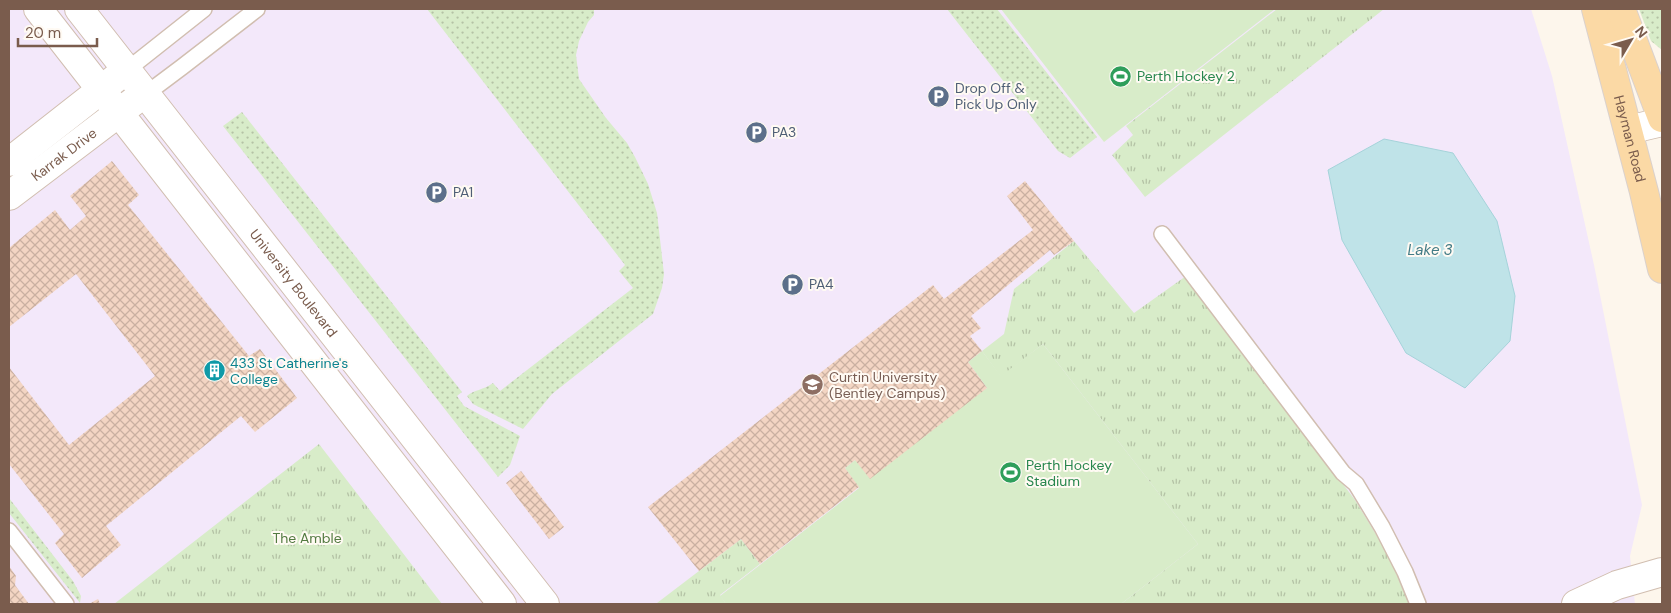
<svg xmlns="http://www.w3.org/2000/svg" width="1671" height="613" viewBox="0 0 1671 613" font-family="'DM Sans',sans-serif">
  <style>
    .education { fill: #f3e8fa }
    .grass { fill: url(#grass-dots) }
    .park { fill: url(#park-tufts) }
    .pitch { fill: #d8ecc9 }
    .water { fill: #bfe3e8; stroke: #a5d3da }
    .building { fill: url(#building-cross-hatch) }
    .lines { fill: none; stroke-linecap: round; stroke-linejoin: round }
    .lane-casing { stroke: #d1beb0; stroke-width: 18 }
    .street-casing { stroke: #d1beb0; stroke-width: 30 }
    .primary-casing { stroke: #dad1cd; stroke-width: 30 }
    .lane { stroke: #fff; stroke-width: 15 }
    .street { stroke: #fff; stroke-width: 28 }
    .primary { stroke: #fbd9a5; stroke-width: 28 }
    .labels { text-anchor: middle; stroke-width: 4; stroke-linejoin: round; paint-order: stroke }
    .leisure-label { font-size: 14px; fill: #27864d; stroke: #fffaf3; text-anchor: start }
    .service-label { font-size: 14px; fill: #4e5e75; stroke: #fffaf3; text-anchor: start }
    .street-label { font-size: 14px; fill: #7a5c4d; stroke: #fffaf3 }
    .culture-label { font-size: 14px; fill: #0d838f; stroke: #fffaf3; text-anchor: start }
    .education-label { font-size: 14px; fill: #785e54; stroke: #fffaf3; text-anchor: start }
    .park-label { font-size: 14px; fill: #537a41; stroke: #fffaf3 }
    .water-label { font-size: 15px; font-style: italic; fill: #437c86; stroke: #fffaf3 }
  </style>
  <defs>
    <pattern id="grass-dots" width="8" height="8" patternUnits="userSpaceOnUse" patternTransform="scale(1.25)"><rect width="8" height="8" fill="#d8ecc9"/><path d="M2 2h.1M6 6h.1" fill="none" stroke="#b4c2a5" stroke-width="1.8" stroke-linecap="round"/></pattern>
    <pattern id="park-tufts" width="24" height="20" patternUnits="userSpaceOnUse" patternTransform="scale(1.25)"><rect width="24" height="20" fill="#d8ecc9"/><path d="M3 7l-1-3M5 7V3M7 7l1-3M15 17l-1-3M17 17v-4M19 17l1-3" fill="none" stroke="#b4c2a5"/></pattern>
    <pattern id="building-cross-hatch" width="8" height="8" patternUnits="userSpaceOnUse" patternTransform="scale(1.25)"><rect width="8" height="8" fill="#f3d5c3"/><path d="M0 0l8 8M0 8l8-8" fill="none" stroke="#cab0a1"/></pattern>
  </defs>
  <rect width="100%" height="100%" fill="#fdf6ec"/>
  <!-- education -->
  <path class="education" d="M9 9H1531L1552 76 1594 265 1642 505 1630 556 1635 604H9Z"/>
  <!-- grass -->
  <path class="grass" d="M427 9H594V15L588 22 579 41 576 55 579 79 606 118 627 143 635 157 648 184 657 213 664 274 662 288 653 314 552 394 523 429 473 404 467 396C473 390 484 390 493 383L500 391 633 288 619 271 625 265Z
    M947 9H997L1097 137 1070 158 1058 151Z
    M1639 9H1662V50L1651 41Z
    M242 112 462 392 457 396 464 406 520 436 510 465 498 477 223 126Z
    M9 498 73 581 81 596 80 603 9 513Z"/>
  <!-- park -->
  <path class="park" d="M1277 9H1384L1145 197 1112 155 1133 135 1126 126Z
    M1074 241 1134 313 1186 276 1355 500 1388 554 1409 604H1121L1198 544 1043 344 1001 377 982 351 1004 334 1014 289Z
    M319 444 442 604H114Z
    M741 539 760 564 720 595 726 604H651L657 603Z"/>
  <!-- pitch -->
  <path class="pitch" d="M1001 9H1275L1104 142Z
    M1043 344 1198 544 1121 604H726L720 596 859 488 845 468 855 460 987 388 968 362 982 351 1001 376Z"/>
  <!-- water -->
  <path class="water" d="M1384 139 1453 153 1497 221 1515 296 1510 341 1465 388 1406 353 1342 240 1328 170Z"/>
  <!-- building -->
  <path class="building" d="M112 161 139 195 128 205 249 356 260 349 297 398 255 432 241 416 106 526 121 545 82 578 55 543 64 534 9 464V367L69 445 155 376 76 274 9 327V248L55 210 70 230 86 216 70 196Z
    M1025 181 1074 241 1054 255 1050 250 971 316 981 328 970 336 982 351 968 362 987 388 870 479 855 460 845 468 859 487 760 564 741 539 699 571 648 507 933 285 944 299 1033 230 1007 196Z
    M521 471 564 527 549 539 506 483Z
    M9 566 16 576 15 585 29 604H9Z
    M98 599 100 604H89L96 600Z"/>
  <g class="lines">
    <defs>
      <path id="lane" d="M127 70 204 9
        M146 94 182 67 257 9
        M1162 234 1343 473 1356 484 1382 527 1405 572 1418 604
        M9 531 66 604"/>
      <g id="street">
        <path d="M38 9 502 604"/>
        <path id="s1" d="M79 9 545 604"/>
        <path d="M1628 130 1662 122"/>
        <path d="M9 162 116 78"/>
        <path id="s2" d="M9 196 133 102"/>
        <path d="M1576 604 1617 585 1662 572"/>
      </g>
      <g id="primary">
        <path id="s3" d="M1596 9 1644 192 1662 269"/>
        <path d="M1621 9 1662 118"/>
      </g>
    </defs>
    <!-- lane casing -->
    <use href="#lane" class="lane-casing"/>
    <!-- street casing -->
    <use href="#street" class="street-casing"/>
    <!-- primary casing -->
    <use href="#primary" class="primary-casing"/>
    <!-- lane -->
    <use href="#lane" class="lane"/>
    <!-- street -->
    <use href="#street" class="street"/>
    <!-- primary -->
    <use href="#primary" class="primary"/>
  </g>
  <!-- icons -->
  <defs>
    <symbol id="stadium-disc" viewBox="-11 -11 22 22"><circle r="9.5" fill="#2e9e5b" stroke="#fffaf3"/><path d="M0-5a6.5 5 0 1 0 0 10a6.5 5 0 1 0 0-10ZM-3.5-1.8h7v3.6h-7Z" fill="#fff"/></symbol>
    <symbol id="parking-disc" viewBox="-11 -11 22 22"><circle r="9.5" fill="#5c6f8a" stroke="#fffaf3"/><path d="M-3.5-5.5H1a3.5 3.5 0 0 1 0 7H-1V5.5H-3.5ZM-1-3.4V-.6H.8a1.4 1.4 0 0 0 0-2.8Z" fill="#fff"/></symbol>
    <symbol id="building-disc" viewBox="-11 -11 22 22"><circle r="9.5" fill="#0f9aa8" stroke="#fffaf3"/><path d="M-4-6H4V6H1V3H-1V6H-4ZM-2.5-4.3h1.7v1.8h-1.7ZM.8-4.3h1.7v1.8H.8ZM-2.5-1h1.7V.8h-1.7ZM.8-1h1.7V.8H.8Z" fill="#fff"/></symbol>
    <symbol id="university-disc" viewBox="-11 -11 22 22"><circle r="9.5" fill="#8d6e63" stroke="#fffaf3"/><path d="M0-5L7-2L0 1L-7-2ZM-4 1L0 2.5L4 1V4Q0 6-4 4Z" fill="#fff"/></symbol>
  </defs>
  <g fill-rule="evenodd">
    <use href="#stadium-disc" x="1108" y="64" width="25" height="25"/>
    <use href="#parking-disc" x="926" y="84" width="25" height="25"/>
    <use href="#parking-disc" x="744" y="120" width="25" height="25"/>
    <use href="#parking-disc" x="424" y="180" width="25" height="25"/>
    <use href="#parking-disc" x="780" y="272" width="25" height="25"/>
    <use href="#building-disc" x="202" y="358" width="25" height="25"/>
    <use href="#university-disc" x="800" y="372" width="25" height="25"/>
    <use href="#stadium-disc" x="998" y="460" width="25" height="25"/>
  </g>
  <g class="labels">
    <!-- leisure labels -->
    <g class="leisure-label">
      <text x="1137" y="81">Perth Hockey 2</text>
      <text x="1026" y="470">Perth Hockey<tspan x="1026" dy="16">Stadium</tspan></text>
    </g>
    <!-- service labels -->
    <g class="service-label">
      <text x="955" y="93">Drop Off &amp;<tspan x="955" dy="16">Pick Up Only</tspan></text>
      <text x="772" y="137">PA3</text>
      <text x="453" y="197">PA1</text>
      <text x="809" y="289">PA4</text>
    </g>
    <!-- street labels -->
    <g class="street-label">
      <text dy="5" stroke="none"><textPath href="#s3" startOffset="134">Hayman Road</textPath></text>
      <text dy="5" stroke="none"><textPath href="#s2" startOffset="69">Karrak Drive</textPath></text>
      <text dy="5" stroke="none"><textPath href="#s1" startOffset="348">University Boulevard</textPath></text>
    </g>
    <!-- culture labels -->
    <g class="culture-label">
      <text x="230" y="368">433 St Catherine's<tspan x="230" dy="16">College</tspan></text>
    </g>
    <!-- education labels -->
    <g class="education-label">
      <text x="829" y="382">Curtin University<tspan x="829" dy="16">(Bentley Campus)</tspan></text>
    </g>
    <!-- park labels -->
    <g class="park-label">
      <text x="307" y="543">The Amble</text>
    </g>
    <!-- water labels -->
    <g class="water-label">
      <text x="1430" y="255">Lake 3</text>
    </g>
  </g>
  <!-- border -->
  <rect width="1671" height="613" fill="none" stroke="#7a5c4d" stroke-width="20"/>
  <!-- north arrow -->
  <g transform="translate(1631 40) rotate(52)" stroke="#fffaf3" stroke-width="4" paint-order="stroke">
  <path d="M0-4L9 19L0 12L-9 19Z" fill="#7a5c4d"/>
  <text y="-8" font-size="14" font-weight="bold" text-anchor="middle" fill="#7a5c4d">N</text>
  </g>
  <!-- scale -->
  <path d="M18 38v8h79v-8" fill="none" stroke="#7a5c4d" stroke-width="2.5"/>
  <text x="25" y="38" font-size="15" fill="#7a5c4d" stroke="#fffaf3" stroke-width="4" paint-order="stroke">20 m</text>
</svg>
